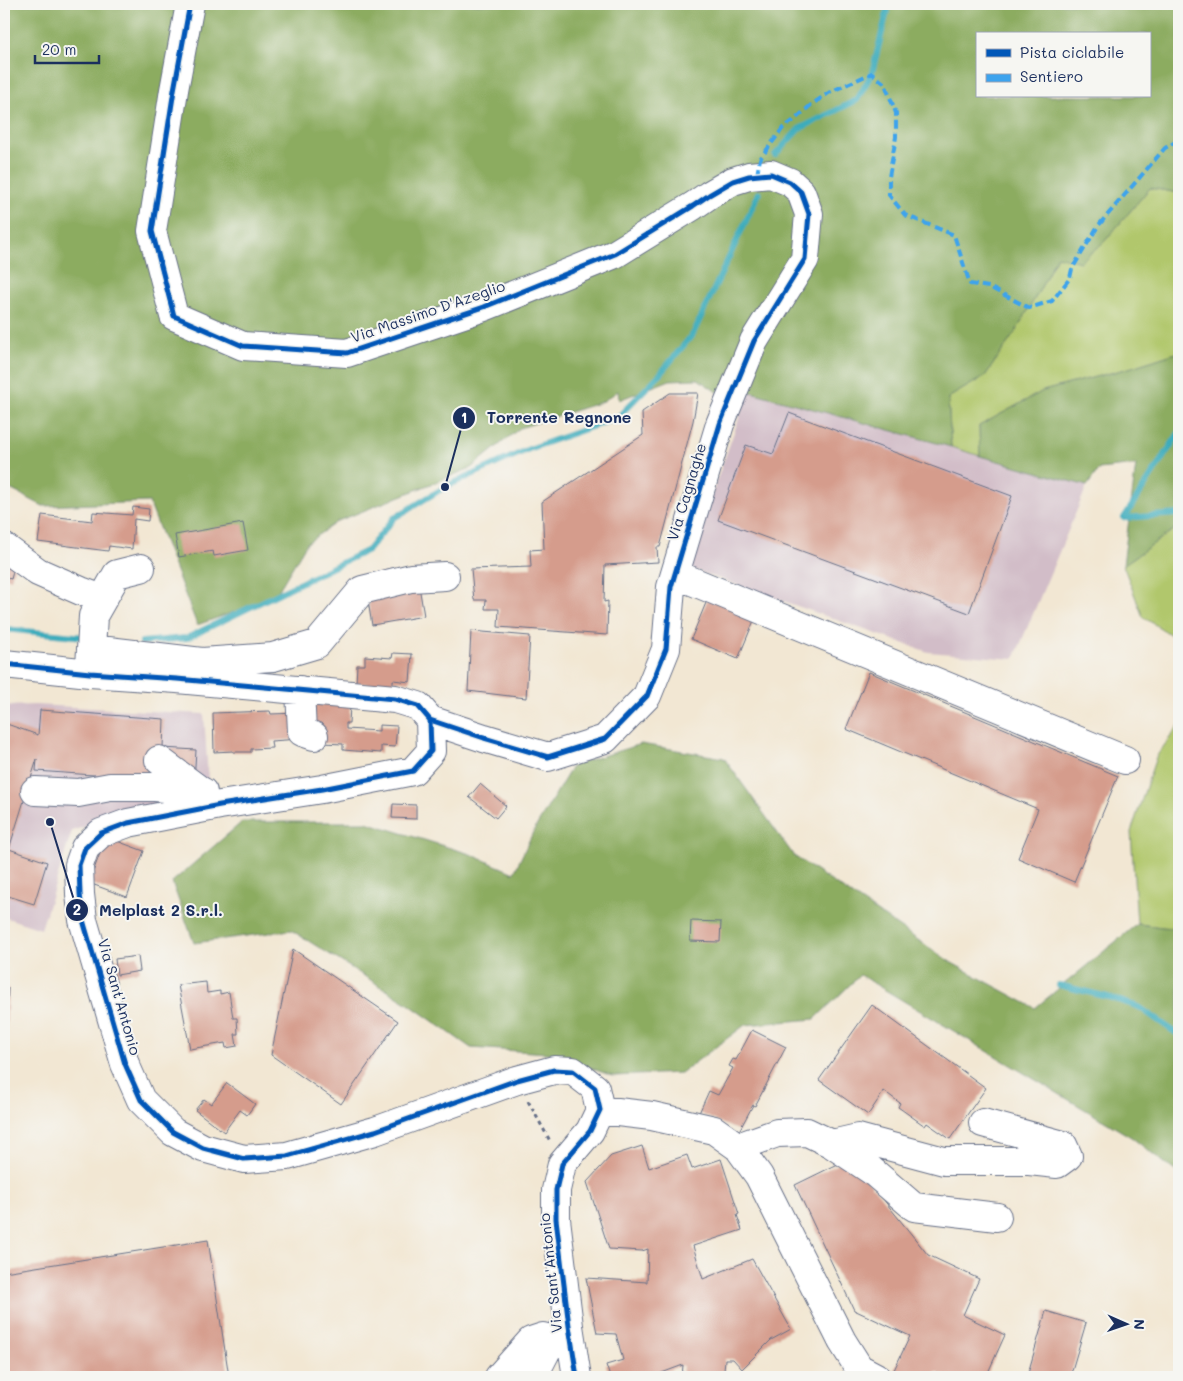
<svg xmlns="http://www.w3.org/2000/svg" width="1183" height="1381" viewBox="0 0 1183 1381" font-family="Mali,sans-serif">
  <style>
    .industrial { fill: #d2bdc8 }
    .green { fill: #b1c76c; stroke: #667b65 }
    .forest { fill: #8cac60; stroke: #546e5f; fill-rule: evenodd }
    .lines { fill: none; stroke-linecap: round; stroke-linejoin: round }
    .stream { stroke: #3dacbc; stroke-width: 6 }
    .building { fill: #d59c8c }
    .minor-casing { stroke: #666f87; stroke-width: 30 }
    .path { stroke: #666f87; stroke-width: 3; stroke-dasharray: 4 4; stroke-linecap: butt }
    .minor { stroke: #fff; stroke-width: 28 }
    .quiet { stroke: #3da3ed; stroke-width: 4; stroke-dasharray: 8 4; stroke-linecap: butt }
    .cycleway-casing { stroke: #f6f6f2; stroke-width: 8 }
    .cycleway { stroke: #0057b8; stroke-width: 5 }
    .labels { text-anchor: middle; stroke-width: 4; stroke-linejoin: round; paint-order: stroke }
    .street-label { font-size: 15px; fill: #1b2f5e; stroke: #f6f6f2 }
    .leader { fill: none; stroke: #1b2f5e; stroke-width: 2 }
    .callout-dot { fill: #1b2f5e; stroke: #f6f6f2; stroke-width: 2 }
    .mark-label { font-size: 15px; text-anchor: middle; font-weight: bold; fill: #fff }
    .callout-label { font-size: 16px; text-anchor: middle; font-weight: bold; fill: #1b2f5e; stroke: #f6f6f2; stroke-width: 4; stroke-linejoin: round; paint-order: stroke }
  </style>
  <rect width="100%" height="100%" fill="#f6f6f2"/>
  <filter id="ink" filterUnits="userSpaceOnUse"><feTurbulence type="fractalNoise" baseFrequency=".02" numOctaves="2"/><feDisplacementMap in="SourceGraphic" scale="10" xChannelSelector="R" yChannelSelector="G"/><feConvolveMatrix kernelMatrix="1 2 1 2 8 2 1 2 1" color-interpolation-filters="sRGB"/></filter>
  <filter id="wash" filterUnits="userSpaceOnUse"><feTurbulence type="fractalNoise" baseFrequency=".0096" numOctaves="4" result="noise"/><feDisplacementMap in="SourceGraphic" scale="20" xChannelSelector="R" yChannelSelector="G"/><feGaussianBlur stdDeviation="1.12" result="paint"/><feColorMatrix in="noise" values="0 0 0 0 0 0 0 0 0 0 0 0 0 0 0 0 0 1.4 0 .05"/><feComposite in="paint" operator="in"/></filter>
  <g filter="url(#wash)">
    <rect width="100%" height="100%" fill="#f2e7d3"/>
    <!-- industrial -->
    <path class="industrial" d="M749 390 1087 486 1014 659 928 652 686 567Z
      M35 705 204 714 208 778V802L121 814 72 831 41 929 4 917V706Z"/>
    <!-- green -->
    <path class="green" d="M1150 188 1179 193V352L1129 368 1043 391 979 426 980 456 951 447 948 398 985 376 1016 331 1039 291 1057 256 1104 242Z
      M1179 526V640L1143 617 1123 565Z
      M1179 725V929L1137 924 1131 832 1156 757Z"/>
    <!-- forest -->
    <path class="forest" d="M4 4H1179V193L1150 188 1104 242 1080 262 1057 256 1039 291 1016 331 985 376 948 398 951 447 733 387 717 392 698 379 670 380 619 400 618 391 602 402 520 428 471 468 338 521 307 543 274 598 197 625 149 502 43 506 4 486ZM977 34H1149V96H977Z
      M1179 352V526L1123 565 1136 465 1099 469 1087 486 980 456 979 426 1043 391 1129 368Z
      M641 744 724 758 794 856 952 963 1035 1008 1137 924 1179 929V1174L1131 1137 860 975 815 1019 745 1025 681 1073 613 1076 547 1053 471 1048 407 1003 291 930 194 943 172 882 242 822H366L470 854 514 873 534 830 573 765Z"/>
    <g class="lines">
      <!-- stream -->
      <path class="stream" d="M775 155 799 129 857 100 872 73 889 4
        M1124 518 1179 433
        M1124 518 1179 514
        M4 629 85 637
        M142 642 187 638 368 550 394 518 445 487 529 449 617 418 660 374 693 334 759 193
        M1059 985 1108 997 1139 1007 1179 1035"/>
    </g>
    <g id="blocks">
      <!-- building -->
      <path class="building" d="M670 393H698L693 421 660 547H657L658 562 605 565 604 602 608 601 607 635 498 627 499 609H485L486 600H474L471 569 531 567 530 550 544 549 542 502 643 435 642 412Z
        M789 413 1012 496 969 613 718 520 746 445 773 454Z
        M133 507 149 509 148 521 134 519 132 549 109 546 108 551 38 542 42 515 92 521 93 512 132 515Z
        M243 523 248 550 214 556 213 551 179 557 175 535Z
        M4 557 16 561 11 579 4 577Z
        M419 586 424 616 372 625 367 595Z
        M708 598 755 618 738 659 691 639Z
        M471 631 530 636 526 698 468 691Z
        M393 653 412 654 410 682 393 680V686L356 683 357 665H365V656L392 658Z
        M869 672 1118 776 1074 882 1018 858 1038 809 846 729Z
        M306 703 350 706 349 723H346V729L379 731V725L397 726 395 747 381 746V753L343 750V744L322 743 315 731V721L305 720Z
        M40 710 164 719 163 748 196 750 194 782 36 771 37 759 9 849 47 862 34 904 8 896 4 908V723L38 735Z
        M270 711 271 714 299 713 300 739 271 741 272 748 251 749V752H233V751L214 752 213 713Z
        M480 784 506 806 496 818 469 797Z
        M393 804 416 805V819L392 818Z
        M106 837 144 851 127 897 89 883Z
        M691 921 721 922 720 942 690 941Z
        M293 949 398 1021 341 1104 271 1055Z
        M138 956 140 971 117 975 115 959Z
        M206 982 207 993 220 991V994L229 992 233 1018H237L238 1034H235L237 1046 226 1048 225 1043 190 1049 178 985Z
        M4 987 8 988 5 1060H4Z
        M872 1005 986 1088 950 1139 927 1123 925 1126 898 1107 900 1103 884 1091 868 1115 819 1080Z
        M752 1030 786 1047 755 1106 753 1105 739 1131 699 1113 709 1091 718 1095 733 1068 729 1066 733 1059 736 1060Z
        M227 1083 255 1104 247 1115 240 1110 224 1132 195 1110 204 1099 211 1104Z
        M642 1146 649 1168 687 1155 692 1169 721 1159 739 1214 737 1215 742 1230 693 1246 703 1279 752 1259 791 1329 771 1340 742 1369 733 1359H725L724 1371H721V1377H682L683 1365 651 1377H610L606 1365 623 1360 616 1334 597 1333 586 1278 647 1282 648 1249 642 1251 609 1249 587 1182 611 1156Z
        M842 1162 866 1178 928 1255 979 1279 963 1315 1005 1335 986 1377H948L936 1372 934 1377H909L894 1370 910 1336 854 1310 795 1185Z
        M208 1240 229 1377H4V1272Z
        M1046 1311 1086 1323 1070 1377H1027Z
        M790 1370 805 1377H786Z"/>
    </g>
  </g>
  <g filter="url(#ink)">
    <use href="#blocks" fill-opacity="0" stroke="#666f87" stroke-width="1"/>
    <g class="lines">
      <defs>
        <path id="minor" d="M190 4 174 90 152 231 174 316 243 346 347 353 484 307 615 254 693 206 709 195 733 181 749 176 771 174 790 182 801 192 809 214 805 259 754 341 720 424 671 587 666 649 647 696 605 739 548 757 484 738 430 720
          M4 547 38 572 81 591 102 599
          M675 574 1125 760
          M91 649 202 662 273 657 317 644 362 590 411 578 445 576
          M4 664 90 673 177 679 395 699 418 706 430 720 431 751 413 771 322 789 220 805 128 823 101 833 85 848 79 865 80 894 83 920 125 1064 141 1100 173 1132 203 1148 244 1159 287 1156 375 1131 517 1080 554 1070 573 1071 595 1088 600 1110 590 1131 562 1164 556 1190V1219L569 1326 577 1377
          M90 666 93 616 117 574 141 568
          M300 690 302 732 314 736
          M159 760 201 791
          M35 791 78 793 110 787H155L203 792
          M600 1110 652 1116 714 1130 738 1147 759 1176 842 1341 859 1368 876 1377
          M832 1144 858 1138 944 1161H1029L1057 1164 1068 1156 1063 1145 983 1123
          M738 1147 777 1133 807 1132 832 1144 871 1170 914 1207 997 1217
          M499 1377 531 1341 543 1337 552 1340
          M533 1377 552 1340 566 1328"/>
      </defs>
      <!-- minor casing -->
      <use href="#minor" class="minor-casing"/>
      <!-- path -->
      <path class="path" d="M528 1101 550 1141"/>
      <!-- minor -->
      <use href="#minor" class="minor"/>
      <!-- quiet -->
      <path class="quiet" d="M757 175 760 159 783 128 793 121 811 105 830 92 872 73 885 84 896 113V137L889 177V195L905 215 954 235 970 284 989 287 1029 308 1052 301 1070 278 1072 269 1098 226 1165 148 1179 140"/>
      <defs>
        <path id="cycleway" d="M190 4 174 90 152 231 174 316 243 346 347 353 484 307 615 254 693 206 709 195 733 181 749 176 771 174 790 182 801 192 809 214 805 259 754 341 720 424 671 587 666 649 647 696 605 739 548 757 484 738 430 720
          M4 664 90 673 177 679 395 699 418 706 430 720 431 751 413 771 322 789 220 805 128 823 101 833 85 848 79 865 80 894 83 920 125 1064 141 1100 173 1132 203 1148 244 1159 287 1156 375 1131 517 1080 554 1070 573 1071 595 1088 600 1110 590 1131 562 1164 556 1190V1219L569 1326 577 1377"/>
      </defs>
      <!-- cycleway casing -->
      <use href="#cycleway" class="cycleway-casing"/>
      <!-- cycleway -->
      <use href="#cycleway" class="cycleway"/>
    </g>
  </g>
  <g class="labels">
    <!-- street labels -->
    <g class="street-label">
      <text transform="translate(428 312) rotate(-19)" y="5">Via Massimo D'Azeglio</text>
      <text transform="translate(687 492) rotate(-73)" y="5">Via Cagnaghe</text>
      <text transform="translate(119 997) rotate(74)" y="5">Via Sant'Antonio</text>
      <text transform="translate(551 1273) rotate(-96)" y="5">Via Sant'Antonio</text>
    </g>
  </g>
  <!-- callouts -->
  <path class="leader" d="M445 487L464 418M50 822L77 910"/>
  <g class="callout-dot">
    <circle cx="445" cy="487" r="5"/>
    <circle cx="50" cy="822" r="5"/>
    <circle cx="464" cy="418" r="12"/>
    <circle cx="77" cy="910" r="12"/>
  </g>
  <g class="mark-label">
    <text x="464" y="423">1</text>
    <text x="77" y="915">2</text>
  </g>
  <g class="callout-label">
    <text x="559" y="423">Torrente Regnone</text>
    <text x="161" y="916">Melplast 2 S.r.l.</text>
  </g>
  <!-- margin -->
  <rect width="1183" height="1381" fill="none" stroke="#f6f6f2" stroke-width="20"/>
  <!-- legend -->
  <rect x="976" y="32" width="175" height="65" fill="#f6f6f2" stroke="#9ea6b7"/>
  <rect x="986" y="49" width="25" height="8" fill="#0057b8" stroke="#9ea6b7"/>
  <text x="1020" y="58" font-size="15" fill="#1b2f5e">Pista ciclabile</text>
  <rect x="986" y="74" width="25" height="8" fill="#3da3ed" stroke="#9ea6b7"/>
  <text x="1020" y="82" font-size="15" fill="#1b2f5e">Sentiero</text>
  <!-- north arrow -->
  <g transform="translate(1126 1324) rotate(92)" stroke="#f6f6f2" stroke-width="4" paint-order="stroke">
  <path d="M0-4L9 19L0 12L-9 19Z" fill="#1b2f5e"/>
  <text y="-8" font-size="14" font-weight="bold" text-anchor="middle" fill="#1b2f5e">N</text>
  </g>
  <!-- scale -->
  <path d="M35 55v8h64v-8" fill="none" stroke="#1b2f5e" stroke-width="2.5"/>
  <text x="42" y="55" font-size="15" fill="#1b2f5e" stroke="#f6f6f2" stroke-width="4" paint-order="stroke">20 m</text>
</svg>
